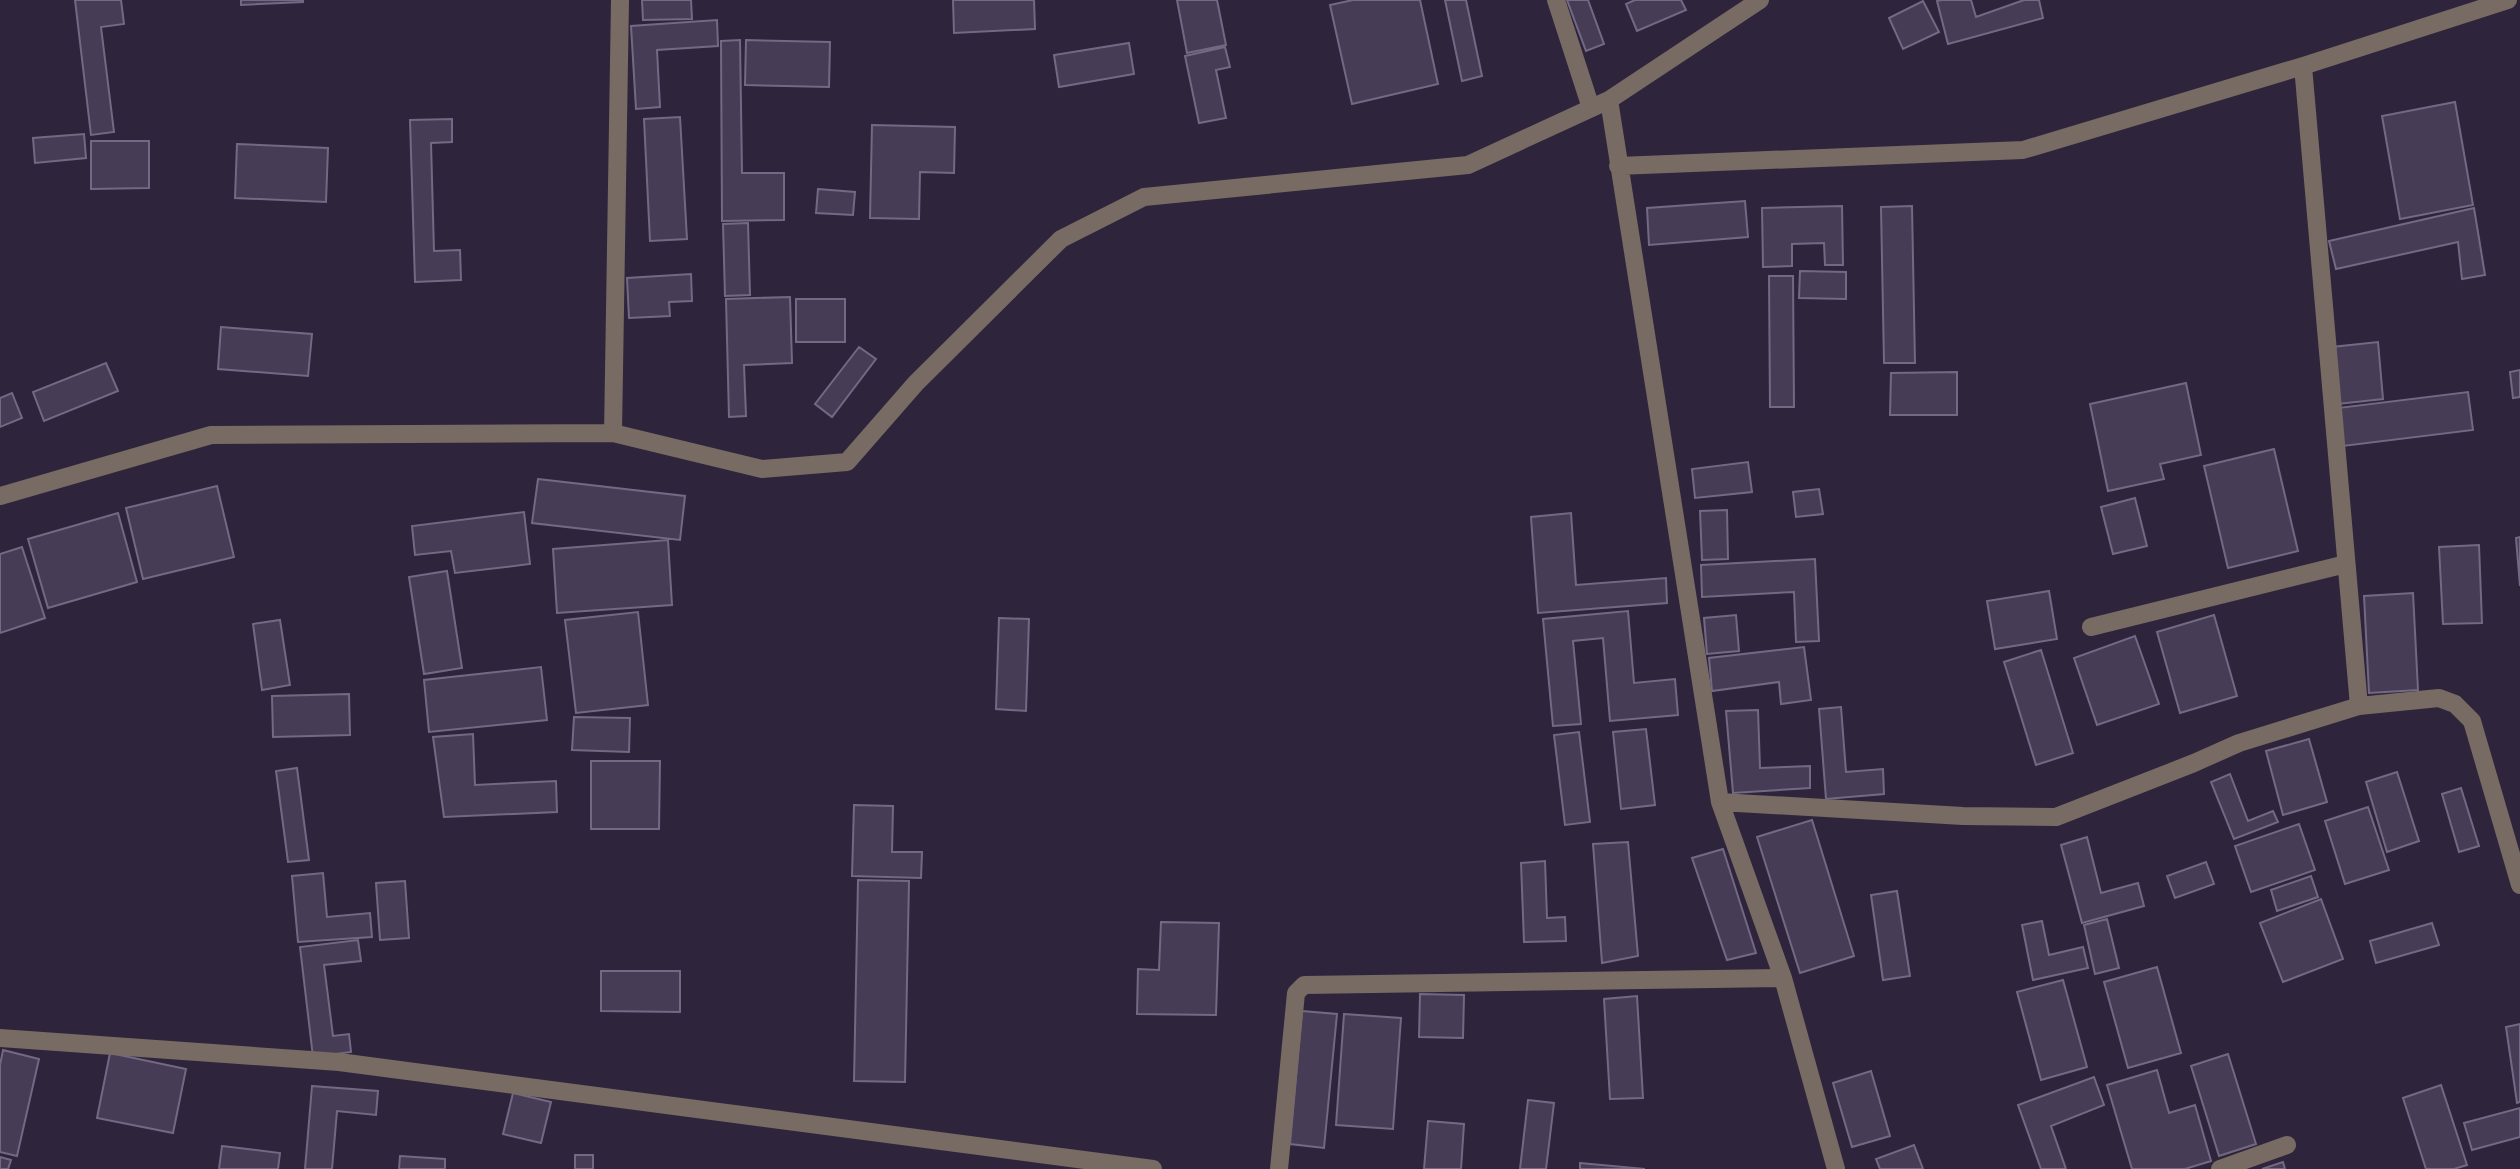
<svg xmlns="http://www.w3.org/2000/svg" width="2520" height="1169" viewBox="0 0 2520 1169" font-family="Rubik,sans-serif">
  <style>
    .building { fill: #463c55; stroke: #746984; stroke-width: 2 }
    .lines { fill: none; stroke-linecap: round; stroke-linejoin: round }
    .minor { stroke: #776b63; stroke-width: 18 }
  </style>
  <rect width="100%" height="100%" fill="#2e243c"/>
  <!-- building -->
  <path class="building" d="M75 0H121L124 24 101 27 114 132 91 135Z
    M241 0H303V2L241 5Z
    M642 0H691L692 19 643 20Z
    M953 0H1034L1035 29 954 33Z
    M1177 0H1217L1226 45 1187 53Z
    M1353 0H1420L1438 84 1352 104 1330 5Z
    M1445 0H1466L1482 76 1462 81Z
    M1567 0H1588L1604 44 1586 51Z
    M1635 0H1681L1686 10 1637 31 1626 4Z
    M1942 0H1971L1976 17 2024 0H2039L2043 18 1948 44 1937 1Z
    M1923 1 1939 32 1903 49 1889 18Z
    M717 20 718 46 657 50 660 107 636 109 631 26Z
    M740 40 742 173H784V220L722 221 721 41Z
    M746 40 830 42 829 87 745 85Z
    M1129 43 1134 74 1059 87 1054 55Z
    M1225 47 1230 67 1216 70 1226 118 1199 123 1185 56Z
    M2455 102 2473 205 2400 219 2382 116Z
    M680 117 687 239 650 241 644 119Z
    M452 119V142L431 143 434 251 460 250 461 280 415 282 410 120Z
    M872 125 955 127 954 173 920 172 919 219 870 218Z
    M84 134 86 158 35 163 33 138Z
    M91 141H149V188L91 189Z
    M237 144 328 148 326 202 235 198Z
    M818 189 855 192 853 215 816 213Z
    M1745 201 1748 237 1649 245 1647 208Z
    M1842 206 1843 265H1825L1824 243 1792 244V266L1763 267 1762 208Z
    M1912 206 1915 363H1884L1881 207Z
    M2474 208 2485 275 2462 279 2458 242 2336 269 2329 241Z
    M748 223 750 295 725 296 723 224Z
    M1800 271 1846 272V299L1799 298Z
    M691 274 692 301 669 302 670 316 629 318 627 278Z
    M1769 276H1793L1794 407H1770Z
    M790 297 792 363 744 365 746 416 729 417 726 299Z
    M796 299H845V342H796Z
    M221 327 312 334 308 376 218 369Z
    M2378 342 2383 399 2338 404 2332 347Z
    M859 347 876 359 832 417 815 404Z
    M106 363 118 391 44 421 33 392Z
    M2520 370V397L2513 398 2510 372Z
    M1957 372V415H1890L1891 373Z
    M2186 383 2201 455 2160 464 2164 479 2108 491 2090 404Z
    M2468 392 2473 430 2343 446 2338 408Z
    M12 393 22 418 0 427V398Z
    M2274 449 2298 551 2228 568 2204 466Z
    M1748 462 1752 492 1695 498 1692 469Z
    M538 479 685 496 680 540 532 523Z
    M217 486 234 557 143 579 126 508Z
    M1819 489 1823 514 1796 517 1793 492Z
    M2135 498 2147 546 2113 554 2101 507Z
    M1727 510 1728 559 1702 560 1700 511Z
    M524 512 530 564 455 573 451 551 415 555 412 526Z
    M118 513 137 582 48 608 28 539Z
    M1571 513 1576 585 1666 578 1667 603 1538 613 1531 517Z
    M2520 537V586L2516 538Z
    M668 540 672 605 557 613 553 549Z
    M2479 545 2482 623 2443 624 2439 547Z
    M22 547 45 618 0 633V554Z
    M1815 559 1819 641 1796 642 1794 592 1702 597 1701 565Z
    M447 571 462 668 424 674 409 577Z
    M2049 591 2057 639 1995 649 1987 601Z
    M2413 593 2418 690 2369 693 2364 596Z
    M1628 611 1634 683 1675 679 1678 715 1610 721 1603 638 1573 641 1581 724 1553 726 1543 619Z
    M638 612 648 705 576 713 565 620Z
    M1736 615 1739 651 1707 654 1704 618Z
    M2214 615 2237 696 2180 713 2157 632Z
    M999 618 1029 619 1026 711 996 709Z
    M280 620 290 685 262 690 253 624Z
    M2135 636 2159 704 2097 725 2074 658Z
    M1804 647 1811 700 1781 704 1779 682 1712 691 1709 658Z
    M2041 650 2073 753 2036 765 2004 662Z
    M541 667 547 720 429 732 424 680Z
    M349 694 350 735 273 737 272 696Z
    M1841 707 1846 772 1883 769 1884 794 1826 799 1819 709Z
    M1758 710 1760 768 1810 766V788L1733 793 1726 711Z
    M574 717 630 718 629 752 572 750Z
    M1646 729 1655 805 1621 809 1613 732Z
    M1579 732 1590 822 1565 825 1554 735Z
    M473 734 475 785 556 781 557 812 444 817 433 737Z
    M2309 739 2327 802 2283 815 2266 751Z
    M591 761H660L659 829H591Z
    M297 768 309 860 288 862 276 771Z
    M2397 772 2419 841 2387 852 2366 782Z
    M2230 774 2248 821 2273 811 2278 822 2234 839 2211 782Z
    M2461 788 2479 846 2459 852 2442 794Z
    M854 805 893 806 892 852H922L921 878 852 876Z
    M2368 807 2389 870 2345 884 2325 821Z
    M1812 820 1854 956 1800 973 1757 837Z
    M2299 824 2315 870 2251 892 2235 846Z
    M2087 837 2101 893 2138 883 2144 906 2082 923 2061 845Z
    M1628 842 1638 956 1602 963 1593 844Z
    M1723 849 1756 953 1727 960 1692 858Z
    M1545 861 1547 918 1565 917 1566 941 1524 942 1521 863Z
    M2206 862 2214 884 2175 898 2167 876Z
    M323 873 327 917 370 913 372 937 298 942 292 876Z
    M2311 876 2318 897 2277 911 2271 890Z
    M858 880 909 881 905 1082 854 1081Z
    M405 881 409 938 380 940 376 883Z
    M1897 891 1910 976 1883 980 1871 895Z
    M2321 899 2343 959 2283 982 2260 923Z
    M2107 919 2119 968 2095 974 2084 925Z
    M2042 921 2049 955 2083 947 2088 968 2033 980 2022 925Z
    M1161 922 1219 923 1216 1015 1137 1014 1138 969 1159 970Z
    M2432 923 2439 945 2376 963 2370 941Z
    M358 940 361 961 324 965 333 1036 349 1034 351 1052 313 1057 300 947Z
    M2157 967 2181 1053 2128 1068 2104 982Z
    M601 971H680V1012L601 1011Z
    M2063 980 2087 1067 2041 1080 2017 992Z
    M1420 994 1464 995 1463 1038 1419 1037Z
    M1637 996 1643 1098 1610 1099 1604 999Z
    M1302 1011 1337 1014 1324 1148 1290 1144Z
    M1344 1014 1401 1018 1393 1129 1336 1125Z
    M2520 1024V1102L2517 1103 2506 1027Z
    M3 1050 39 1059 17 1156 0 1152V1065Z
    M110 1053 186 1069 173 1133 97 1118Z
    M2228 1054 2256 1144 2219 1156 2191 1066Z
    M2157 1070 2169 1113 2195 1105 2211 1161 2185 1169H2132L2107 1085Z
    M1871 1071 1890 1136 1852 1147 1833 1083Z
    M2094 1077 2104 1105 2051 1126 2066 1169H2041L2018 1105Z
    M2441 1085 2467 1165 2454 1169H2426L2403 1098Z
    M312 1086 378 1091 376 1115 337 1111 332 1169H305Z
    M513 1093 551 1102 541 1143 503 1134Z
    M1528 1100 1554 1103 1546 1169H1520Z
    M2520 1108V1137L2472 1150 2464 1123Z
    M1428 1121 1464 1124 1461 1169H1424Z
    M1914 1145 1923 1169H1880L1876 1159Z
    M222 1146 280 1153 278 1169H219Z
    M575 1155H593V1169H575Z
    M400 1156 445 1159V1169H399Z
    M0 1157 11 1160 8 1169H0Z
    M2283 1162 2285 1169H2262Z
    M1580 1163 1645 1169H1580Z"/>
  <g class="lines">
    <!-- minor -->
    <path class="minor" d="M1556 0 1591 108
      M2303 66 2359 706
      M1609 100 1720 802 1783 978 1836 1169
      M1618 166 2023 150 2303 66 2508 0
      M613 433 620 0
      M0 496 211 435 613 433 762 469 847 462 916 383 1061 239 1144 197 1468 165 1609 100 1760 0
      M2091 627 2346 564
      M1720 802 1963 816 2056 817 2194 763 2239 743 2359 706 2439 698 2455 704 2472 721 2520 885
      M0 1038 339 1062 1153 1169
      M1279 1169 1296 993 1304 985 1783 978
      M2220 1169 2287 1145"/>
  </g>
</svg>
